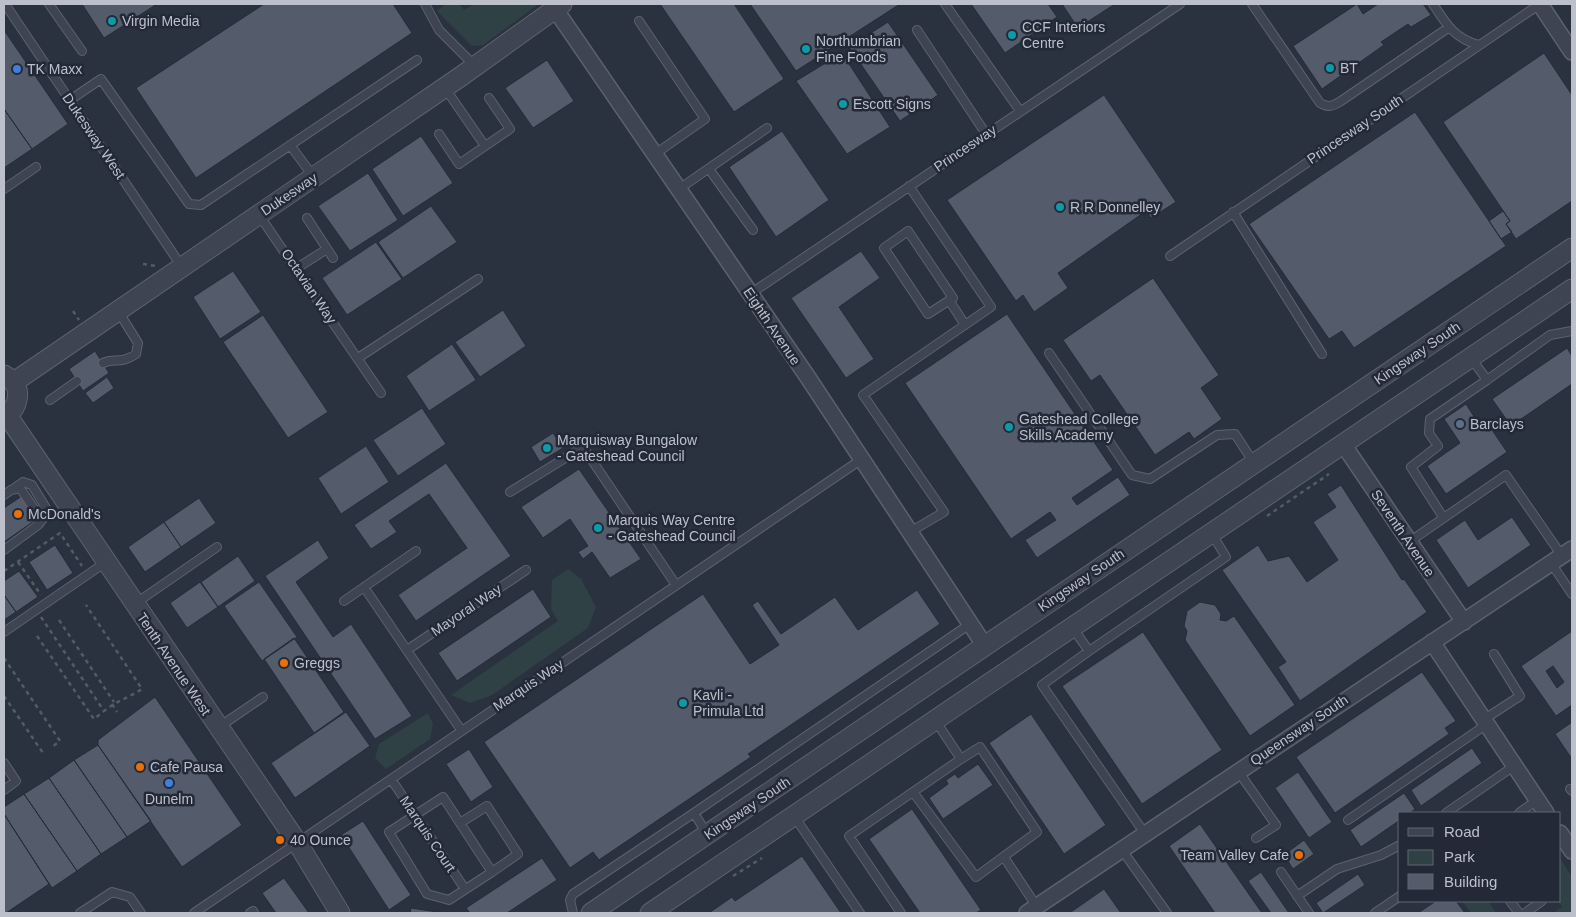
<svg xmlns="http://www.w3.org/2000/svg" width="1576" height="917" viewBox="0 0 1576 917" font-family="Helvetica,sans-serif">
  <style>
    .green { fill: #2f4144 }
    .building { fill: #545b6b; stroke: #252b38; fill-rule: evenodd }
    .lines { fill: none; stroke-linecap: round; stroke-linejoin: round }
    .service-casing { stroke: #5c626e; stroke-width: 10 }
    .minor-casing { stroke: #5c626e; stroke-width: 18 }
    .tertiary-casing { stroke: #5c626e; stroke-width: 21 }
    .path { stroke: #4e5e62; stroke-width: 2.5; stroke-dasharray: 4 4; stroke-linecap: butt }
    .service { stroke: #3e4451; stroke-width: 8 }
    .minor { stroke: #3e4451; stroke-width: 15 }
    .tertiary { stroke: #3e4451; stroke-width: 19 }
    .culture-dot { fill: #0f9aa8; stroke: #232936; stroke-width: 2 }
    .shop-dot { fill: #3f7fe0; stroke: #232936; stroke-width: 2 }
    .service-dot { fill: #5c6f8a; stroke: #232936; stroke-width: 2 }
    .food-dot { fill: #e8710a; stroke: #232936; stroke-width: 2 }
    .labels { text-anchor: middle; stroke-width: 5; stroke-linejoin: round; paint-order: stroke }
    .poi-label { font-size: 14px; fill: #bbc0cb; stroke: #232936; text-anchor: start }
    .street-label { font-size: 14px; fill: #bbc0cb; stroke: #232936 }
  </style>
  <rect width="100%" height="100%" fill="#2a3240"/>
  <!-- green -->
  <path class="green" d="M446 4H459L464 10 474 4H539L483 45 472 46 437 11Z
    M568 569 581 579 596 607 588 628 492 695 470 703 451 695 558 621 551 609 552 580Z
    M428 713 433 724 430 739 386 769 375 758 379 744Z
    M1560 858 1572 877V913H1553L1562 907 1558 901H1560Z
    M1462 901H1488L1496 913H1471Z"/>
  <!-- building -->
  <path class="building" d="M82 4H157L104 38Z
    M264 4H393L412 33 196 178 136 88Z
    M660 4H734L784 79 734 112Z
    M750 4H900L796 71Z
    M971 4H1048L1057 17 1005 53Z
    M1062 4H1115L1078 28Z
    M1357 4 1363 14 1378 4H1423L1431 15 1411 27 1408 24 1381 42 1384 45 1322 89 1293 46Z
    M888 22 938 95 900 121 849 47Z
    M4 30 68 124 32 149 4 109Z
    M842 53 890 127 847 154 796 81Z
    M1544 53 1572 95V201L1516 239 1506 224 1510 221 1443 122Z
    M547 60 574 101 533 128 505 88Z
    M1104 95 1176 202 1151 218 1146 211 1058 273 1068 288 1034 312 1023 295 1016 301 947 200Z
    M4 109 32 149 4 168Z
    M1415 112 1506 246 1354 348 1342 331 1329 339 1249 224Z
    M782 131 829 200 776 237 729 167Z
    M421 136 453 183 403 216 372 169Z
    M368 173 398 220 350 251 318 206Z
    M431 206 457 242 403 278 378 242Z
    M1503 211 1510 221 1506 224 1512 232 1501 239 1489 221Z
    M376 242 402 279 347 315 322 278Z
    M861 251 880 278 839 307 874 359 846 378 791 298Z
    M233 271 261 312 220 339 193 297Z
    M1153 278 1219 375 1201 388 1222 419 1194 439 1189 432 1155 455 1100 375 1091 381 1063 340Z
    M503 310 526 346 480 377 455 342Z
    M1007 314 1113 470 1072 498 1077 505 1118 477 1130 495 1037 558 1025 540 1056 520 1050 512 1011 539 905 383Z
    M263 315 328 412 288 438 223 342Z
    M452 344 476 380 429 411 406 376Z
    M1567 348 1572 356V384L1511 426 1492 399Z
    M95 351 109 373 83 391 69 369Z
    M107 377 114 388 93 403 85 393Z
    M1466 404 1482 429 1488 424 1507 452 1446 494 1427 466 1460 443 1444 419Z
    M422 408 446 444 398 476 373 440Z
    M553 433 563 448 540 462 531 447Z
    M366 446 389 482 341 514 318 478Z
    M446 463 511 556 416 621 398 595 467 548 429 494 389 521 397 532 371 549 354 525Z
    M579 469 641 559 610 578 592 552 583 559 578 552 588 546 570 519 543 538 521 507Z
    M1341 485 1402 580 1404 579 1427 612 1300 701 1278 667 1286 662 1222 570 1258 545 1268 561 1289 556 1307 582 1338 560 1313 522 1336 507 1327 494Z
    M22 496 37 519 4 542V508Z
    M199 498 216 523 181 547 164 522Z
    M1512 517 1531 545 1468 588 1436 540 1465 520 1478 540Z
    M164 522 181 547 145 572 128 547Z
    M318 540 329 558 296 582 333 637 351 624 412 716 375 739 265 576Z
    M55 545 73 573 47 590 29 562Z
    M238 556 255 581 218 607 201 582Z
    M19 571 38 597 16 612 4 595V581Z
    M200 582 218 607 187 628 170 603Z
    M259 582 297 637 262 661 224 606Z
    M533 589 551 617 457 681 438 653Z
    M917 590 940 624 748 754 751 757 599 860 593 852 570 868 484 742 703 594 750 664 779 645 752 605 758 601 781 634 835 597 858 630Z
    M4 595 16 612 4 620Z
    M1200 602 1215 605 1221 614 1220 620 1226 621 1234 616 1295 705 1250 736 1185 640 1187 631 1184 626 1187 611Z
    M1572 631V705L1556 716 1521 666ZM1553 666 1564 682 1557 688 1546 671Z
    M1143 632 1222 750 1142 804 1062 686Z
    M294 638 344 712 314 733 264 659Z
    M1422 672 1456 721 1445 728 1449 734 1335 813 1296 757Z
    M155 697 242 825 182 867 98 745V740Z
    M346 712 370 746 295 798 271 763Z
    M1031 714 1106 825 1064 854 989 743Z
    M1572 722V759L1555 734Z
    M98 745 151 821 127 837 74 760Z
    M1472 748 1482 763 1421 806 1411 790Z
    M469 749 493 787 471 802 446 764Z
    M74 760 127 837 101 854 49 778Z
    M978 764 993 785 943 819 929 798 948 784 946 780 955 774 958 778Z
    M1298 772 1332 822 1309 838 1275 788Z
    M49 778 101 854 77 871 24 794Z
    M1404 793 1415 809 1410 813H1400V820L1361 847 1350 830Z
    M24 794 77 871 52 888 4 814V807Z
    M912 809 981 910 976 913H920L869 839Z
    M4 814 49 884 6 913H4Z
    M363 821 411 895 389 910 341 835Z
    M1200 824 1262 913H1215L1169 846Z
    M1304 840 1314 854 1293 869 1284 855Z
    M802 856 841 913H709L732 897 735 901Z
    M542 858 557 880 507 913H470L466 908Z
    M1261 872 1289 913H1271L1248 881Z
    M1358 874 1365 885 1323 913 1316 903Z
    M284 878 309 913H276L262 893Z
    M1104 889 1121 913H1073L1071 912Z
    M1436 901H1456L1465 913H1418Z
    M411 908 444 913H410Z"/>
  <g class="lines">
    <defs>
      <path id="service" d="M5 4 182 267
        M49 4 82 51
        M425 4 439 30 475 66
        M945 4 1020 111
        M1252 4 1320 103C1328 108 1333 106 1341 101L1448 28
        M1433 4C1446 24 1455 39 1479 45
        M639 21 705 119 655 154
        M917 30 986 134
        M445 88 485 146
        M70 100 101 79 189 204 201 205 417 60
        M439 134 459 164 510 129 489 98
        M290 145 313 176
        M709 169 753 230
        M909 186 991 307 863 395 944 512 910 532
        M4 189 36 167
        M679 189 767 128
        M1233 212 1322 354
        M259 215 381 393
        M307 218 333 258
        M908 231 953 298 928 314 884 248Z
        M1170 256 1540 4
        M297 268 327 249
        M750 294 1180 4
        M949 300 965 325
        M1049 353 1132 475 1150 479 1217 435 1235 434 1254 463
        M358 358 478 279
        M103 363C114 357 120 365 136 354L138 343 118 311
        M1487 380 1550 335 1572 331
        M50 400 77 381
        M13 489 23 482 32 485 46 508 44 517 39 524
        M510 492 583 447 676 585
        M4 495 11 490 20 488 39 516 38 525 4 550
        M1443 517 1411 467 1438 446 1429 433 1430 419 1487 380 1471 358
        M1409 542 1506 475 1562 556
        M1551 563 1572 594
        M364 587 461 730
        M344 601 416 551
        M136 603 217 547
        M1072 627 1089 651 1226 557 1212 534
        M4 632 106 562
        M407 650 526 570
        M1089 651 1042 685 1145 834
        M1483 720 1520 696 1494 654
        M219 727 263 697
        M4 763 16 781 4 790
        M1238 771 1276 825 1256 838
        M391 779 465 889
        M1570 789 1572 791
        M913 792 976 877 1037 832 980 747 961 759
        M443 797 492 872 449 900 427 894 389 832Z
        M1446 813 1514 766
        M1519 813 1537 800
        M794 816 860 913
        M1348 820 1487 724
        M460 823 487 806 518 854 492 872
        M707 834 694 813 970 624
        M1122 850 1167 913
        M1004 857 1037 907
        M1281 872 1309 913
        M1297 896 1337 869 1381 855 1400 845
        M1510 901 1519 913
        M80 913 112 892 130 897 141 913
        M194 913 862 459
        M250 913 253 911 254 913
        M573 913 570 900 573 894 694 813
        M901 913 849 836 961 759 935 720
        M1375 913 1400 896
        M1525 913 1542 901"/>
      <path id="minor" d="M1540 4 1572 52
        M555 9 807 376 985 646
        M1343 444 1464 622
        M1432 642 1546 813
        M1560 833 1572 851
        M1027 913 1572 549"/>
      <path id="tertiary" d="M14 382 460 77 562 4
        M7 415 297 842 340 913
        M4 416 14 408C21 394 18 382 4 375
        M591 913 1572 248
        M650 913 1572 289"/>
    </defs>
    <!-- service casing -->
    <use href="#service" class="service-casing"/>
    <!-- minor casing -->
    <use href="#minor" class="minor-casing"/>
    <!-- tertiary casing -->
    <use href="#tertiary" class="tertiary-casing"/>
    <!-- path -->
    <path class="path" d="M143 264 156 266
      M73 311 79 320
      M1267 516 1329 474
      M18 562 41 595
      M4 571 60 533 82 566
      M41 617 104 711C116 701 130 697 142 689L86 605
      M59 620 114 702
      M37 636 94 719 104 711
      M4 658 60 741 52 747
      M4 696 43 753
      M112 704 117 712
      M733 876 762 858"/>
    <!-- service -->
    <use href="#service" class="service"/>
    <!-- minor -->
    <use href="#minor" class="minor"/>
    <!-- tertiary -->
    <use href="#tertiary" class="tertiary"/>
  </g>
  <!-- markers -->
  <g class="culture-dot">
    <circle cx="112" cy="21" r="5"/>
    <circle cx="1012" cy="35" r="5"/>
    <circle cx="806" cy="49" r="5"/>
    <circle cx="1330" cy="68" r="5"/>
    <circle cx="843" cy="104" r="5"/>
    <circle cx="1060" cy="207" r="5"/>
    <circle cx="1009" cy="427" r="5"/>
    <circle cx="547" cy="448" r="5"/>
    <circle cx="598" cy="528" r="5"/>
    <circle cx="683" cy="703" r="5"/>
  </g>
  <g class="shop-dot">
    <circle cx="17" cy="69" r="5"/>
    <circle cx="169" cy="783" r="5"/>
  </g>
  <circle class="service-dot" cx="1460" cy="424" r="5"/>
  <g class="food-dot">
    <circle cx="18" cy="514" r="5"/>
    <circle cx="284" cy="663" r="5"/>
    <circle cx="140" cy="767" r="5"/>
    <circle cx="280" cy="840" r="5"/>
    <circle cx="1299" cy="855" r="5"/>
  </g>
  <g class="labels">
    <!-- poi labels -->
    <g class="poi-label">
      <text x="122" y="26">Virgin Media</text>
      <text x="1022" y="32">CCF Interiors<tspan x="1022" dy="16">Centre</tspan></text>
      <text x="816" y="46">Northumbrian<tspan x="816" dy="16">Fine Foods</tspan></text>
      <text x="1340" y="73">BT</text>
      <text x="27" y="74">TK Maxx</text>
      <text x="853" y="109">Escott Signs</text>
      <text x="1070" y="212">R R Donnelley</text>
      <text x="1019" y="424">Gateshead College<tspan x="1019" dy="16">Skills Academy</tspan></text>
      <text x="1470" y="429">Barclays</text>
      <text x="557" y="445">Marquisway Bungalow<tspan x="557" dy="16">- Gateshead Council</tspan></text>
      <text x="28" y="519">McDonald's</text>
      <text x="608" y="525">Marquis Way Centre<tspan x="608" dy="16">- Gateshead Council</tspan></text>
      <text x="294" y="668">Greggs</text>
      <text x="693" y="700">Kavli -<tspan x="693" dy="16">Primula Ltd</tspan></text>
      <text x="150" y="772">Cafe Pausa</text>
      <text x="169" y="804" text-anchor="middle">Dunelm</text>
      <text x="290" y="845">40 Ounce</text>
      <text x="1289" y="860" text-anchor="end">Team Valley Cafe</text>
    </g>
    <!-- street labels -->
    <g class="street-label">
      <text transform="translate(1355 129) rotate(-34)" y="5">Princesway South</text>
      <text transform="translate(94 136) rotate(56)" y="5">Dukesway West</text>
      <text transform="translate(965 148) rotate(-34)" y="5">Princesway</text>
      <text transform="translate(289 194) rotate(-34)" y="5">Dukesway</text>
      <text transform="translate(309 286) rotate(56)" y="5">Octavian Way</text>
      <text transform="translate(772 326) rotate(56)" y="5">Eighth Avenue</text>
      <text transform="translate(1417 353) rotate(-34)" y="5">Kingsway South</text>
      <text transform="translate(1403 533) rotate(56)" y="5">Seventh Avenue</text>
      <text transform="translate(1081 580) rotate(-34)" y="5">Kingsway South</text>
      <text transform="translate(466 610) rotate(-34)" y="5">Mayoral Way</text>
      <text transform="translate(174 664) rotate(56)" y="5">Tenth Avenue West</text>
      <text transform="translate(528 685) rotate(-34)" y="5">Marquis Way</text>
      <text transform="translate(1299 730) rotate(-34)" y="5">Queensway South</text>
      <text transform="translate(747 808) rotate(-34)" y="5">Kingsway South</text>
      <text transform="translate(428 834) rotate(56)" y="5">Marquis Court</text>
    </g>
  </g>
  <!-- border -->
  <rect width="1576" height="917" fill="none" stroke="#bbc0cb" stroke-width="10"/>
  <!-- legend -->
  <rect x="1398" y="812" width="162" height="90" fill="#232936" stroke="#606572"/>
  <rect x="1408" y="828" width="25" height="8" fill="#3e4451" stroke="#606572"/>
  <text x="1444" y="837" font-size="15" fill="#bbc0cb">Road</text>
  <rect x="1408" y="850" width="25" height="15" fill="#2f4144" stroke="#606572"/>
  <text x="1444" y="862" font-size="15" fill="#bbc0cb">Park</text>
  <rect x="1408" y="874" width="25" height="15" fill="#545b6b" stroke="#606572"/>
  <text x="1444" y="887" font-size="15" fill="#bbc0cb">Building</text>
</svg>
